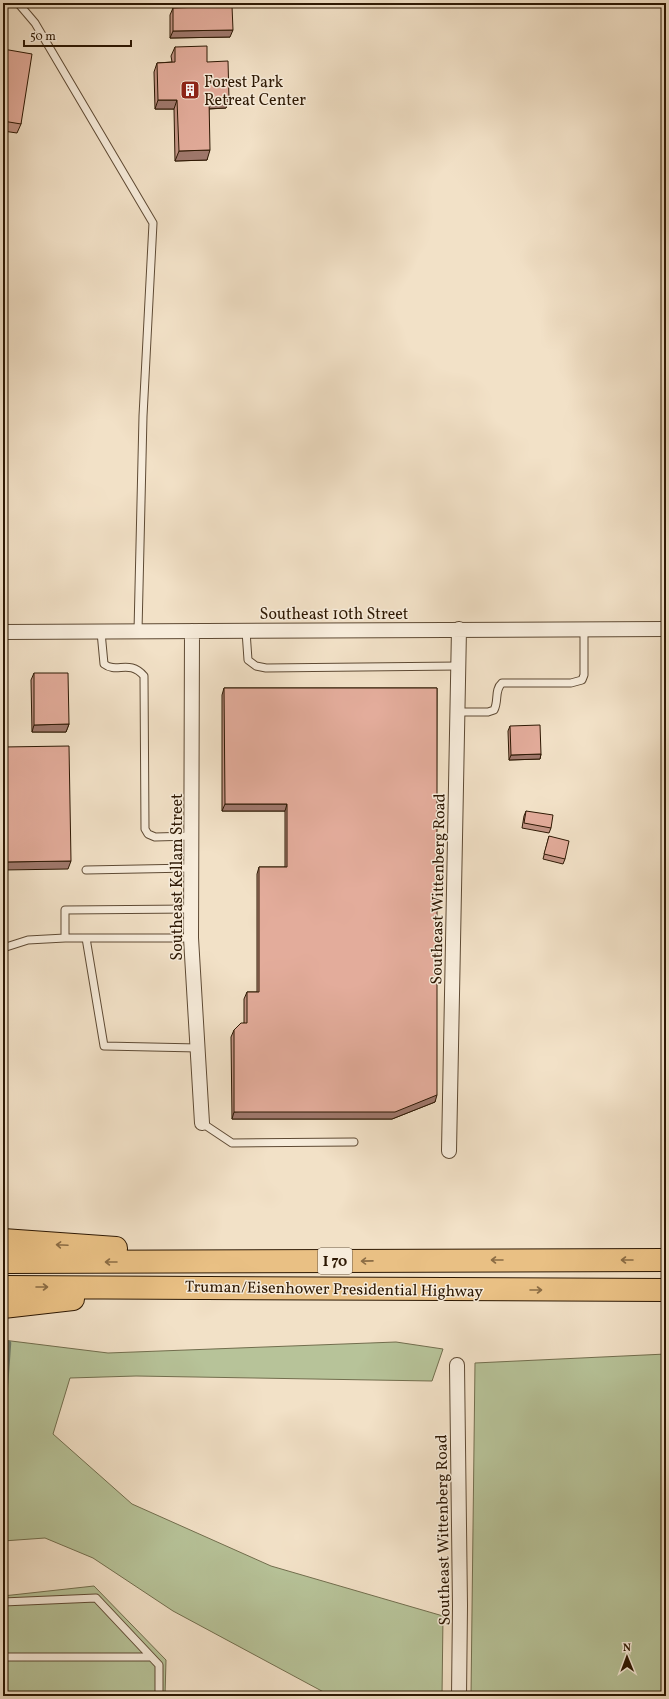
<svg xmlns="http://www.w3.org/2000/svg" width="669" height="1699" viewBox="0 0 669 1699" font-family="Vollkorn,serif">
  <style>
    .green { fill: #b7c399; stroke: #726e4e }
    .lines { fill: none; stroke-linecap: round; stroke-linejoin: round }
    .stream { stroke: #707c6b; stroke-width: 4.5 }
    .service-casing { stroke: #5e4a34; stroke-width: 9 }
    .minor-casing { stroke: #5e4a34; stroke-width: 16 }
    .motorway-casing { stroke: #2d1803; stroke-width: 24 }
    .service { stroke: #f7ecdb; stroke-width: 7 }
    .minor { stroke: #f7ecdb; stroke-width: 14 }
    .motorway { stroke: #e9c084; stroke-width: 22 }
    .wall { fill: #c39485; stroke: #2d1803 }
    .shaded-wall { fill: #9f786c; stroke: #2d1803 }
    .building { fill: #e3ac9b; stroke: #2d1803 }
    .oneway { stroke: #8b6c44 }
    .labels { text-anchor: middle; stroke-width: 3; stroke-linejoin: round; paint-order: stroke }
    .shield { fill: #f7ecdb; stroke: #6a5844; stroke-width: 1 }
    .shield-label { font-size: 15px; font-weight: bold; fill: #2d1803 }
    .poi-label { font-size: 16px; fill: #2d1803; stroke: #f7ecdb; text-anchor: start }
    .street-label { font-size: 16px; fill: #2d1803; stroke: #f7ecdb }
  </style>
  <rect width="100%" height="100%" fill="#f2e1c7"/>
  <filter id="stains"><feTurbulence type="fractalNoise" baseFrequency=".005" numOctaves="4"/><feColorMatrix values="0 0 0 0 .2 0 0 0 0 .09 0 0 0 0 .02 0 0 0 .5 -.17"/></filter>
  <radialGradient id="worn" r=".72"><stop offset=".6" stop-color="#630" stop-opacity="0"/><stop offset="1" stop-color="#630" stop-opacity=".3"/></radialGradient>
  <!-- green -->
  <path class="green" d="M3 1340 108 1353 396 1342 443 1349 432 1381 136 1376 70 1378 53 1434 132 1504 271 1566 443 1616 442 1696H331L173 1611 93 1558 45 1538 3 1541Z
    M666 1354V1696H471L475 1363Z
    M94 1586 166 1660 165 1696H3V1596Z"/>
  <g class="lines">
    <!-- stream -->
    <path class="stream" d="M3 1056V1077
      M3 1196V1210
      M3 1427 9 1343"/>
    <defs>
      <path id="service" d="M18 3 35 23 153 223 143 416 138 631
        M246 631 248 660 256 666 266 668 458 666
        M101 632 104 664C117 674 129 659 144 676L145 829 148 834 155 837 192 836
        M457 712H488L494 710C499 701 494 690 502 683H571L582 680 584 675V629
        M86 870 192 868
        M65 938V910L192 909
        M86 938 104 1046 198 1048
        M3 948 28 940 65 938H191
        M202 1123 232 1143 354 1142
        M3 1602 96 1598 159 1665V1696
        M3 1657H151"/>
      <path id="minor" d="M192 631 191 938 202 1123
        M3 632 666 629
        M449 1151 459 629
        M457 1365 460 1606 459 1696"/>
      <path id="motorway" d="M3 1240 116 1248
        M3 1262 666 1260
        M3 1287 666 1290
        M3 1307 73 1299"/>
    </defs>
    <!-- service casing -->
    <use href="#service" class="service-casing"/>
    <!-- minor casing -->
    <use href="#minor" class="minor-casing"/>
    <!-- motorway casing -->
    <use href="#motorway" class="motorway-casing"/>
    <!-- service -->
    <use href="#service" class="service"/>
    <!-- minor -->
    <use href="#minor" class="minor"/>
    <!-- motorway -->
    <use href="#motorway" class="motorway"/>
  </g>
  <!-- wall -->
  <path class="wall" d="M173 8 230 37 170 38V15Z
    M175 47 207 62 229 99 226 108 209 109 207 160 175 161 174 109H155L154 72 157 63 172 62 171 56Z
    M3 49 21 124 17 133 3 131Z
    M34 673 69 724 66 732H32L31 680Z
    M224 688H437L435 1102 392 1119H232L231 1037 234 1030 244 1023V999L247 992H257V874L259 867H285V811H222V695Z
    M510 726 541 754 540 759 509 760 508 731Z
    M526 811 551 828 549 833 522 828 524 816Z
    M549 836 565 859 563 864 543 859Z"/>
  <!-- shaded-wall -->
  <path class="shaded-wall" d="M233 30 230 37 170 38 173 31Z
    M229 99 226 108 205 109 209 100Z
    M158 100H177L174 109H155Z
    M210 150 207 160 175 161 179 151Z
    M69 724 66 732H32L34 725Z
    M541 754 540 759 509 760 511 755Z
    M225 804H287L285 811H222Z
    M71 861 68 869 3 870V862Z
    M437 1095 435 1102 392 1119H232L234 1112Z"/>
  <!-- building -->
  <path class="building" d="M232 6 233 30 173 31V8Z
    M207 46V62L228 61 229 99 209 100 210 150 179 151 177 100H158L157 63 175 62V47Z
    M3 49 32 54 21 124 3 121Z
    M34 673H68L69 724 34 725Z
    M224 688H437V1095L395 1112H234V1030L241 1023H247V992H259V867H287V804H225Z
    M540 725 541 754 511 755 510 726Z
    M69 746 71 861 3 862V747Z
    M526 811 553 815 551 828 524 823Z
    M549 836 569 841 565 859 544 854Z"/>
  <!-- one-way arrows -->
  <defs><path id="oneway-shaft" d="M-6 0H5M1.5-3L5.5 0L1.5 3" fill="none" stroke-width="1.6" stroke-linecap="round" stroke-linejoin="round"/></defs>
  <g class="oneway">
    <use href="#oneway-shaft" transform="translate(62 1245) rotate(-177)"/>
    <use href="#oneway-shaft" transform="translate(497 1260) rotate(-180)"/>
    <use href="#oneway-shaft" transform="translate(627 1260) rotate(-180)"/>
    <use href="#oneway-shaft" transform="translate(367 1261) rotate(179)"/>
    <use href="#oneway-shaft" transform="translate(111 1262) rotate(-180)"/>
    <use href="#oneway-shaft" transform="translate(42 1287)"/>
    <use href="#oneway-shaft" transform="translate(536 1290)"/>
  </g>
  <!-- icons -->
  <defs>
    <symbol id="building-square" viewBox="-11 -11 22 22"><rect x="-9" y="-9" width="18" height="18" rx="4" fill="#8f2418" stroke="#f7ecdb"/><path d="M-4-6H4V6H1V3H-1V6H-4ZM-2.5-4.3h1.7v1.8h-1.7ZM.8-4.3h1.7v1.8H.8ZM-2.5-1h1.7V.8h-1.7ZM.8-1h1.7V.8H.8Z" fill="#fff"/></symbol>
  </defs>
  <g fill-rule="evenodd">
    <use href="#building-square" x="179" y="79" width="22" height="22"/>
  </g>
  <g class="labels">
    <!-- shield labels -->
    <rect class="shield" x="318" y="1248" width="34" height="26" rx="3"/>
    <g class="shield-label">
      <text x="335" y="1266">I 70</text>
    </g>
    <!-- poi labels -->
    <g class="poi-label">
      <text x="204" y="87">Forest Park<tspan x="204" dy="18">Retreat Center</tspan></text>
    </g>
    <!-- street labels -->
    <g class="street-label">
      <text x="334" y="619">Southeast 10th Street</text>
      <text transform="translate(176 877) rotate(-90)" y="6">Southeast Kellam Street</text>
      <text transform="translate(437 889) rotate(-89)" y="6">Southeast Wittenberg Road</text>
      <text transform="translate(334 1288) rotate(1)" y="6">Truman/Eisenhower Presidential Highway</text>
      <text transform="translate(442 1530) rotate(-91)" y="6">Southeast Wittenberg Road</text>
    </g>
  </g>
  <!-- margin -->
  <rect width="669" height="1699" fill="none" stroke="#f2e1c7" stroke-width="16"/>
  <rect x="4" y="4" width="661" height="1691" fill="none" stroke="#2d1803" stroke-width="2"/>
  <rect x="8" y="8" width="653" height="1683" fill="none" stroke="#2d1803"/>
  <!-- north arrow -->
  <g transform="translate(627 1657) rotate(359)" stroke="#f7ecdb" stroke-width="3" paint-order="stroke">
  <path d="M0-3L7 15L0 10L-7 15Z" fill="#2d1803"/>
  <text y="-6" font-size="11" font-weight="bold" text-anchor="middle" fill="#2d1803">N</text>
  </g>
  <!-- scale -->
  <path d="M24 40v6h107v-6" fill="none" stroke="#2d1803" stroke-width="2"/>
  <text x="30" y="40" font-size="12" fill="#2d1803" stroke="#f7ecdb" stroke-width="3" paint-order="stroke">50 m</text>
  <rect width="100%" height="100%" filter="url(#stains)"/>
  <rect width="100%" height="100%" fill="url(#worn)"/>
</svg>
